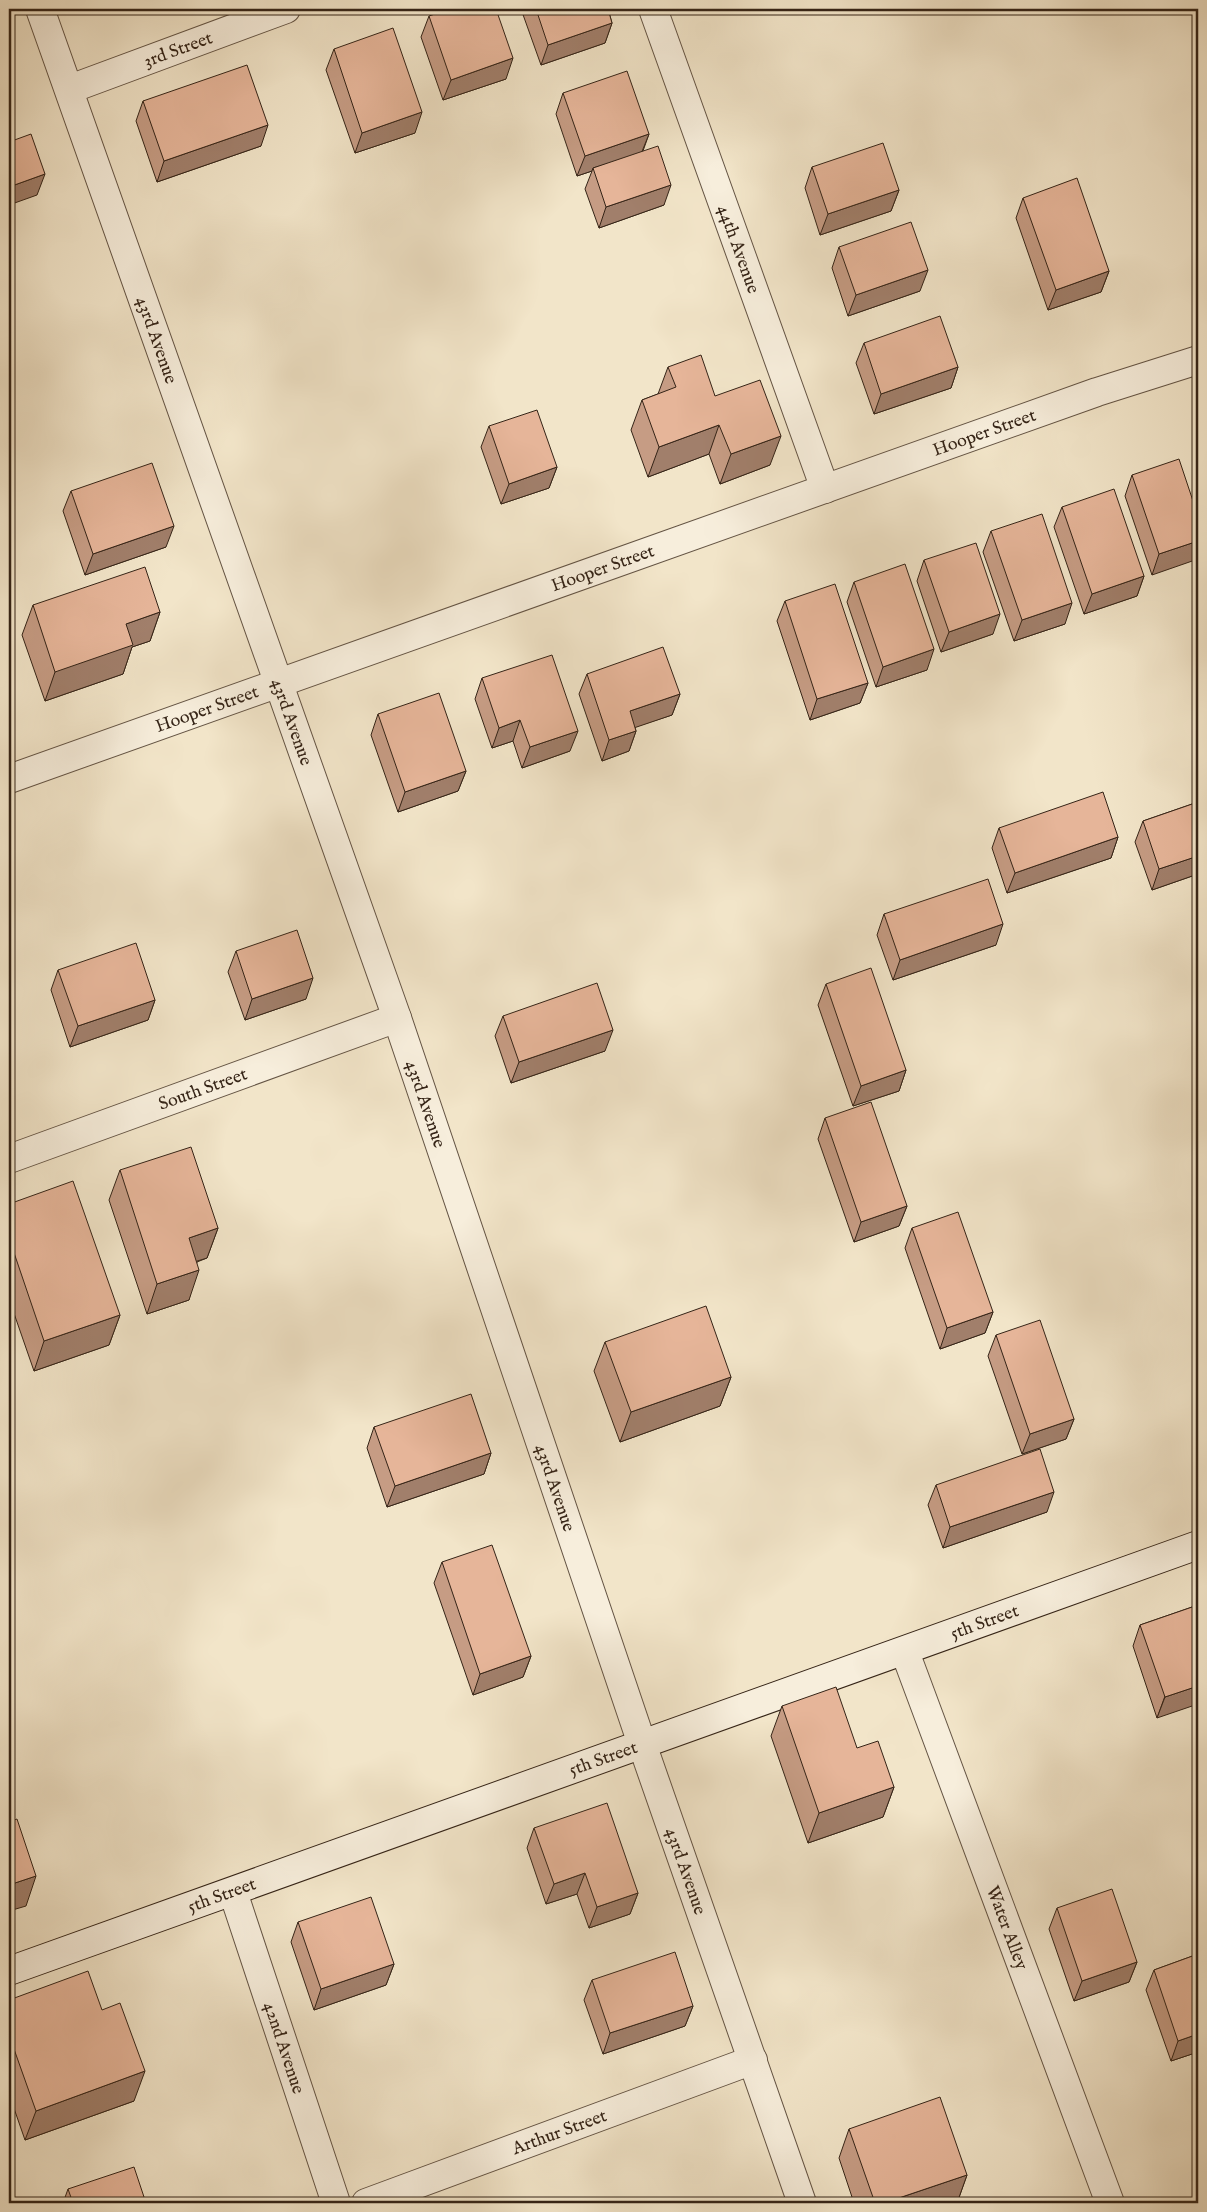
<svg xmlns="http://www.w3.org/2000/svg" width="1207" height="2212" viewBox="0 0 1207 2212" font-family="'IM FELL English',serif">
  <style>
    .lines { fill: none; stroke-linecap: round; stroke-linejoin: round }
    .street-casing { stroke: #645444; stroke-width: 30 }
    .secondary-casing { stroke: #352417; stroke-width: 30 }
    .street { stroke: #f7eedc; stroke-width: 28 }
    .secondary { stroke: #f7eedc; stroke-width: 28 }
    .wall { fill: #c69c84; stroke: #352417 }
    .shaded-wall { fill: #a17f6b; stroke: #352417 }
    .building { fill: #e6b599; stroke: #352417 }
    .labels { text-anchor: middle; stroke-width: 5; stroke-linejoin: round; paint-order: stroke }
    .street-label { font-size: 18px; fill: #352417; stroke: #f7eedc }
  </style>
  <rect width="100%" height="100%" fill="#f2e5c9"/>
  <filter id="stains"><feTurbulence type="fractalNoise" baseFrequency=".004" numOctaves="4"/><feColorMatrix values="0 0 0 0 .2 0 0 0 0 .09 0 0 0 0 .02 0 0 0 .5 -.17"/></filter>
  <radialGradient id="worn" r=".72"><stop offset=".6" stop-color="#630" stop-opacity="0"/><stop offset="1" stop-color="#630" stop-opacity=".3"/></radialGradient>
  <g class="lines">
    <defs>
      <g id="street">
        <path id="s1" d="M40 9 397 1018 642 1744 802 2203"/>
        <path id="s2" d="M653 9 825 489"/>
        <path id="s3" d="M70 89 286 9"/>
        <path id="s4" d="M9 779 1097 392 1198 360"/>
        <path id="s5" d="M9 1159 397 1018"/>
        <path id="s6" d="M905 1652 1110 2203"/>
        <path id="s7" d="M233 1892 336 2203"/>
        <path id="s8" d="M366 2203 753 2060"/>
      </g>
      <g id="secondary">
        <path id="s9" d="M9 1971 1198 1545"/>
      </g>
    </defs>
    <!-- street casing -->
    <use href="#street" class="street-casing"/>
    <!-- secondary casing -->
    <use href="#secondary" class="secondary-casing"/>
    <!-- street -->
    <use href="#street" class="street"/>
    <!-- secondary -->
    <use href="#secondary" class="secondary"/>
  </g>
  <!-- wall -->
  <path class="wall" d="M521 9H608L612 23 605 43 541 65Z
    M429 16 506 79 443 100 421 37Z
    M334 49 415 133 355 153 326 70Z
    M563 93 649 134 643 151 664 205 599 228 585 189 592 171 577 176 556 114Z
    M143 101 261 146 157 182 136 121Z
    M812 167 899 190 891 211 820 235 805 188Z
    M1023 198 1109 271 1101 292 1048 310 1016 218Z
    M839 247 920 291 848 316 832 268Z
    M864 343 958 367 951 388 874 414 856 363Z
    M668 367 715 396 770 465 720 484 709 454 648 477 631 430 642 400 658 394Z
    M489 426 557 467 549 488 501 504 481 447Z
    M1132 475 1198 516 1152 575 1125 496Z
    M71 491 166 547 85 575 63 511Z
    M1062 507 1144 576 1137 596 1084 614 1054 527Z
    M991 531 1065 624 1014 641 983 552Z
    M924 560 993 634 941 652 917 581Z
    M854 582 927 670 876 687 847 602Z
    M785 601 868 683 860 703 810 720 777 621Z
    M33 605 160 612 150 641 132 647 123 674 45 701 22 635Z
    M587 674 680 694 672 715 635 727 636 731 629 751 602 761 579 694Z
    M482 678 570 751 522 768 513 741 492 748 475 699Z
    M378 714 466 771 458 791 398 812 371 735Z
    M1198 802V874L1152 890 1135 842 1143 821Z
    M999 828 1118 837 1111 858 1007 893 992 848Z
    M884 914 996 945 893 980 877 935Z
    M236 951 306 999 245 1020 228 972Z
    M58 970 155 1000 148 1020 70 1047 51 990Z
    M826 984 906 1070 899 1091 853 1106 818 1005Z
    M503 1016 605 1051 511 1083 495 1036Z
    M825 1118 907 1206 899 1226 854 1242 818 1139Z
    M120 1170 218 1228 207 1258 197 1262 189 1300 147 1314 109 1200Z
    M9 1204 120 1315 109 1345 34 1371 9 1299Z
    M912 1228 993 1312 985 1333 940 1349 905 1248Z
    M996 1335 1074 1419 1066 1439 1022 1454 988 1356Z
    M605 1342 731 1377 720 1406 620 1442 594 1371Z
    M374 1427 491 1453 484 1474 387 1507 367 1448Z
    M936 1485 1047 1512 943 1548 928 1505Z
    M442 1562 531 1656 523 1677 473 1695 434 1583Z
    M1198 1605 1157 1718 1133 1646 1140 1625Z
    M782 1706 857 1748 894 1787 883 1817 808 1843 771 1736Z
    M534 1828 638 1893 630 1914 589 1928 577 1894 546 1904 527 1848Z
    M1057 1908 1137 1962 1129 1982 1074 2001 1049 1929Z
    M298 1922 394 1964 386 1985 314 2010 291 1942Z
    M1198 1954V2052L1171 2061 1146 1990 1154 1970Z
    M592 1980 693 2006 685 2026 603 2054 584 2000Z
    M9 2000 134 2101 25 2140 9 2094Z
    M849 2129 967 2175 957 2203H854L839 2158Z
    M68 2189 146 2203H63Z"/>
  <!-- shaded-wall -->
  <path class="shaded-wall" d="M111 9H122L109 13Z
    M612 23 605 43 541 65 548 45Z
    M513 58 506 79 443 100 451 80Z
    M14 94 9 108V96Z
    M422 112 415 133 355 153 362 133Z
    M268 125 261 146 157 182 164 161Z
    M649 134 641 154 593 168 592 171 577 176 585 156Z
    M45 174 37 195 9 205V187Z
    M671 185 664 205 599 228 606 207Z
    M899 190 891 211 820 235 828 214Z
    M928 270 920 291 848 316 856 295Z
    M1109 271 1101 292 1048 310 1056 290Z
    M958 367 951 388 874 414 881 394Z
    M719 425 709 454 648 477 659 447Z
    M781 436 770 465 720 484 731 454Z
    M557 467 549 488 501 504 509 484Z
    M174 526 166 547 85 575 93 554Z
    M1198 541V559L1152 575 1159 554Z
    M1144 576 1137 596 1084 614 1092 594Z
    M1072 603 1065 624 1014 641 1022 620Z
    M160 612 150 641 132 647 123 674 45 701 55 672 126 624Z
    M1000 614 993 634 941 652 949 632Z
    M934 649 927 670 876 687 883 667Z
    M868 683 860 703 810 720 817 699Z
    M680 694 672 715 622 732 630 711Z
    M520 720 513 741 492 748 499 728Z
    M578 731 570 751 522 768 530 747Z
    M636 731 629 751 602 761 609 740Z
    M466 771 458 791 398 812 405 792Z
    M1118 837 1111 858 1007 893 1015 873Z
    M1198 856V874L1152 890 1159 869Z
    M1003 924 996 945 893 980 900 960Z
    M313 978 306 999 245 1020 252 999Z
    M155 1000 148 1020 70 1047 78 1026Z
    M613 1030 605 1051 511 1083 519 1062Z
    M906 1070 899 1091 853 1106 861 1086Z
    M907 1206 899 1226 854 1242 861 1222Z
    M218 1228 207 1258 178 1267 189 1238Z
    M199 1270 189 1300 147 1314 157 1284Z
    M993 1312 985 1333 940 1349 947 1328Z
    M120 1315 109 1345 34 1371 44 1341Z
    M731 1377 720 1406 620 1442 631 1412Z
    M1074 1419 1066 1439 1022 1454 1030 1434Z
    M491 1453 484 1474 387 1507 395 1486Z
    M1054 1492 1047 1512 943 1548 950 1527Z
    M531 1656 523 1677 473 1695 480 1674Z
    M1198 1686V1704L1157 1718 1165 1697Z
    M894 1787 883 1817 808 1843 819 1813Z
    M585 1873 577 1894 546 1904 554 1884Z
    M36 1876 26 1906 9 1911V1885Z
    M638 1893 630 1914 589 1928 597 1907Z
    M1137 1962 1129 1982 1074 2001 1082 1981Z
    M394 1964 386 1985 314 2010 321 1989Z
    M693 2006 685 2026 603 2054 610 2033Z
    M1198 2034V2052L1171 2061 1178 2041Z
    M145 2071 134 2101 25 2140 36 2111Z
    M967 2175 957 2203H884Z"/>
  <!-- building -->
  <path class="building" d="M450 9H496L513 58 451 80 429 16Z
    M536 9H608L612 23 548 45Z
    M393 28 422 112 362 133 334 49Z
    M247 65 268 125 164 161 143 101Z
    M627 71 649 134 585 156 563 93Z
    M9 80 14 94 9 96Z
    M31 134 45 174 9 187V142Z
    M883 143 899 190 828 214 812 167Z
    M658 146 671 185 606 207 593 168Z
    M1077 178 1109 271 1056 290 1023 198Z
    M911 222 928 270 856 295 839 247Z
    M940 316 958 367 881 394 864 343Z
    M701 355 715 396 760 380 781 436 731 454 719 425 659 447 642 400 676 387 668 367Z
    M537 410 557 467 509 484 489 426Z
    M1179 459 1198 516V541L1159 554 1132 475Z
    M152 463 174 526 93 554 71 491Z
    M1114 489 1144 576 1092 594 1062 507Z
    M1042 514 1072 603 1022 620 991 531Z
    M976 543 1000 614 949 632 924 560Z
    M905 564 934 649 883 667 854 582Z
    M145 567 160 612 126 624 133 645 55 672 33 605Z
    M835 584 868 683 817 699 785 601Z
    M663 647 680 694 630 711 636 731 609 740 587 674Z
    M552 655 578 731 530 747 520 720 499 728 482 678Z
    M439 693 466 771 405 792 378 714Z
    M1103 792 1118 837 1015 873 999 828Z
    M1198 802V856L1159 869 1143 821Z
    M988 879 1003 924 900 960 884 914Z
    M297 930 313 978 252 999 236 951Z
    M136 943 155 1000 78 1026 58 970Z
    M871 968 906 1070 861 1086 826 984Z
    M597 983 613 1030 519 1062 503 1016Z
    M871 1102 907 1206 861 1222 825 1118Z
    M191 1147 218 1228 189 1238 199 1270 157 1284 120 1170Z
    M73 1181 120 1315 44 1341 9 1238V1204Z
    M958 1212 993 1312 947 1328 912 1228Z
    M706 1306 731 1377 631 1412 605 1342Z
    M1040 1320 1074 1419 1030 1434 996 1335Z
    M471 1394 491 1453 395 1486 374 1427Z
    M1040 1449 1054 1492 950 1527 936 1485Z
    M492 1545 531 1656 480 1674 442 1562Z
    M1198 1605V1686L1165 1697 1140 1625Z
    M836 1687 857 1748 878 1741 894 1787 819 1813 782 1706Z
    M607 1803 638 1893 597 1907 585 1873 554 1884 534 1828Z
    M17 1819 36 1876 9 1885V1822Z
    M1112 1889 1137 1962 1082 1981 1057 1908Z
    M371 1897 394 1964 321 1989 298 1922Z
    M675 1952 693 2006 610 2033 592 1980Z
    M1198 1954V2034L1178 2041 1154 1970Z
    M88 1971 102 2010 120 2003 145 2071 36 2111 9 2035V2000Z
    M940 2097 967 2175 884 2203H875L849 2129Z
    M134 2167 146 2203H73L68 2189Z
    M502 2199 503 2203H489Z"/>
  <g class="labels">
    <!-- street labels -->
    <g class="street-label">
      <text dy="6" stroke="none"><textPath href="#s3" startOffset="115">3rd Street</textPath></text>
      <text dy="6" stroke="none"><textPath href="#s2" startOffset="255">44th Avenue</textPath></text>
      <text dy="6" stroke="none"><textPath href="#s1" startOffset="351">43rd Avenue</textPath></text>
      <text dy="6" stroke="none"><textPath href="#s4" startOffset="1035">Hooper Street</textPath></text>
      <text dy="6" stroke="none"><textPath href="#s4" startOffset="630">Hooper Street</textPath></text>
      <text dy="6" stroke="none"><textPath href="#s4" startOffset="210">Hooper Street</textPath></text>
      <text dy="6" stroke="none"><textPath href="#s1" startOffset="756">43rd Avenue</textPath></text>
      <text dy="6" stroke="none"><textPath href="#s5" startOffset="206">South Street</textPath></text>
      <text dy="6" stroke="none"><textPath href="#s1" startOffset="1161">43rd Avenue</textPath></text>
      <text dy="6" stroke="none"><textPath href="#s1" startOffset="1566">43rd Avenue</textPath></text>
      <text dy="6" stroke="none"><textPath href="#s9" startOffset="1036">5th Street</textPath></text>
      <text dy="6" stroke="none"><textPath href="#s9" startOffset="631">5th Street</textPath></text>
      <text dy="6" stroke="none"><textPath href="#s1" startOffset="1971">43rd Avenue</textPath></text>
      <text dy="6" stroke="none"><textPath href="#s9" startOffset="226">5th Street</textPath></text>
      <text dy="6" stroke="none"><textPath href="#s6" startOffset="294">Water Alley</textPath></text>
      <text dy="6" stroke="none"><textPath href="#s7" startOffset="164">42nd Avenue</textPath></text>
      <text dy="6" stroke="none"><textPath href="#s8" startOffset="206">Arthur Street</textPath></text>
    </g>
  </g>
  <!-- margin -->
  <rect width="1207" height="2212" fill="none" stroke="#f2e5c9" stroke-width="30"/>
  <rect x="10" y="10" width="1187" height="2192" fill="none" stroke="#352417" stroke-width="2.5"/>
  <rect x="15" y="15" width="1177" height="2182" fill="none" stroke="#352417"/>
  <rect width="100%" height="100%" filter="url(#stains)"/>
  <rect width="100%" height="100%" fill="url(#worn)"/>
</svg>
